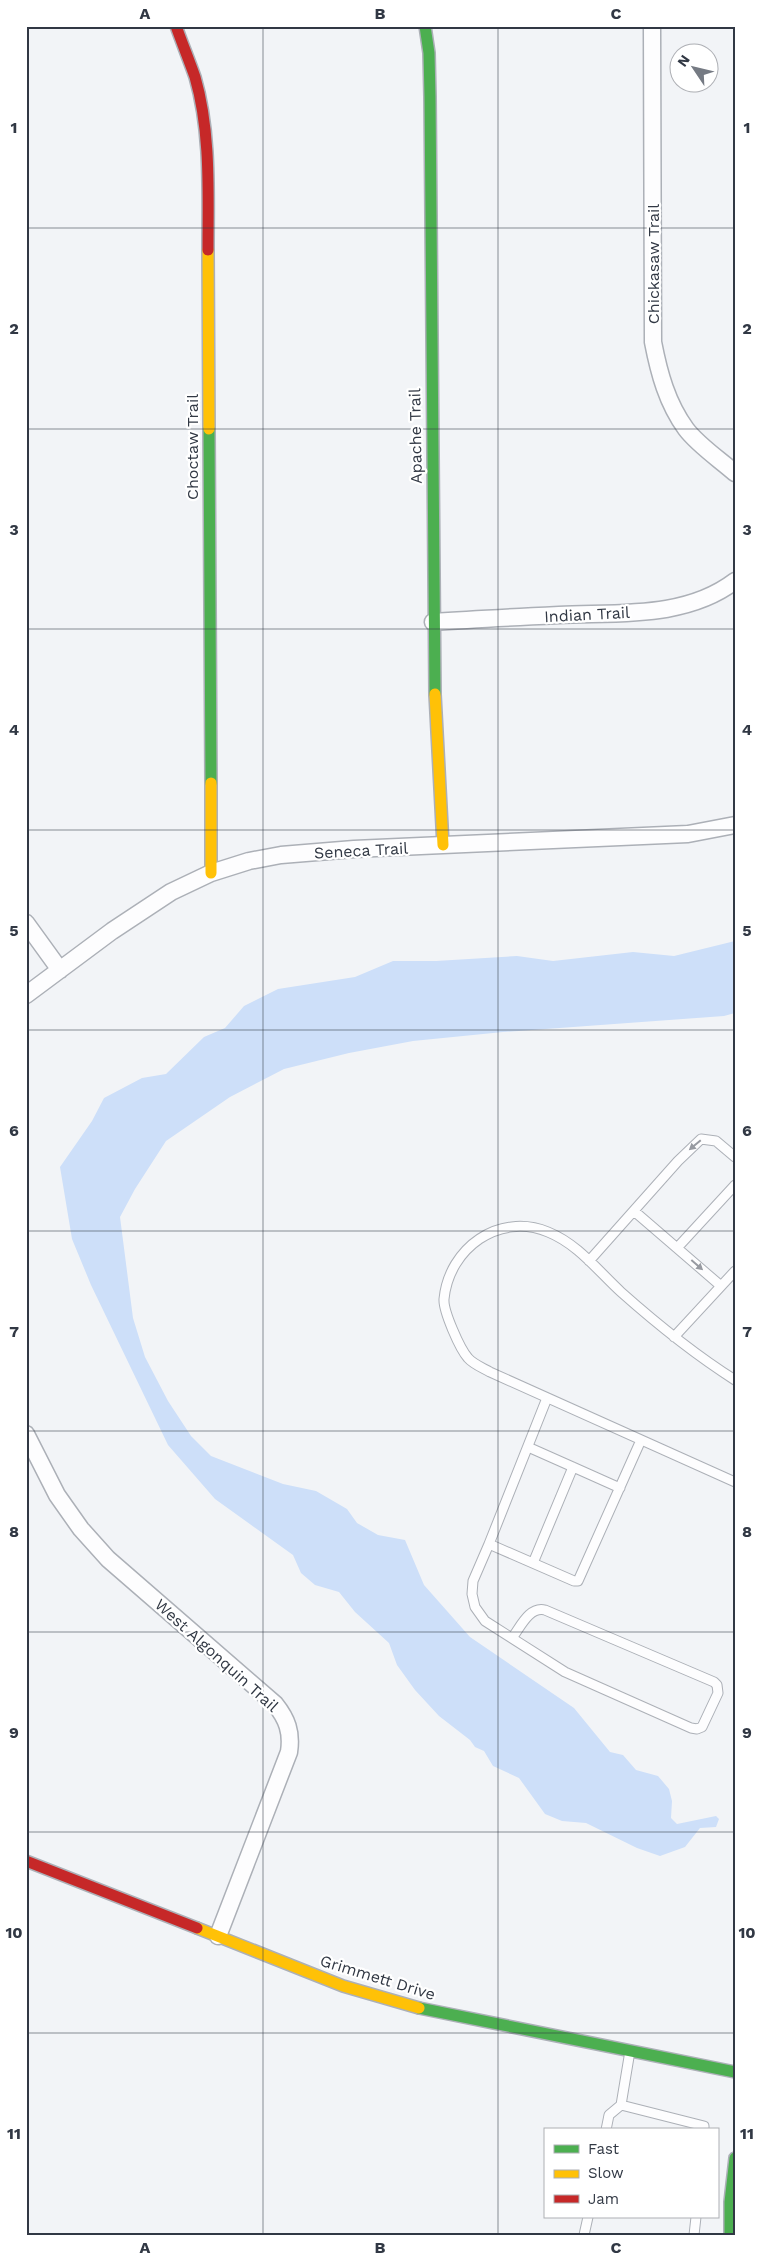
<svg xmlns="http://www.w3.org/2000/svg" width="761" height="2261" viewBox="0 0 761 2261" font-family="'Work Sans',sans-serif">
  <style>
    .water { fill: #cddff9 }
    .lines { fill: none; stroke-linecap: round; stroke-linejoin: round }
    .lane-casing { stroke: #acb0b7; stroke-width: 11 }
    .street-casing { stroke: #acb0b7; stroke-width: 19 }
    .fast-casing { stroke: #acb0b7; stroke-width: 14 }
    .slow-casing { stroke: #acb0b7; stroke-width: 14 }
    .jam-casing { stroke: #acb0b7; stroke-width: 14 }
    .lane { stroke: #fdfdfe; stroke-width: 9 }
    .street { stroke: #fdfdfe; stroke-width: 16 }
    .fast { stroke: #4caf50; stroke-width: 11 }
    .slow { stroke: #ffc107; stroke-width: 11 }
    .jam { stroke: #c62828; stroke-width: 11 }
    .oneway { fill: #979aa1 }
    .grid { fill: none; stroke: #313844; stroke-width: 1; stroke-opacity: 0.55 }
    .labels { text-anchor: middle; stroke-width: 4.5; stroke-linejoin: round; paint-order: stroke }
    .street-label { font-size: 16px; fill: #313844; stroke: #fff }
    .neatline { fill: none; stroke: #313844; stroke-width: 2 }
    .grid-label { font-size: 16px; text-anchor: middle; font-weight: bold; fill: #313844 }
  </style>
  <rect width="100%" height="100%" fill="#f2f4f7"/>
  <!-- water -->
  <path class="water" d="M735 941V1013L724 1016 503 1032 413 1041 349 1053 284 1069 230 1097 166 1141 135 1189 120 1217 133 1318 145 1357 168 1401 191 1436 211 1456 283 1484 316 1491 347 1509 357 1523 378 1535 405 1540 424 1585 470 1637 574 1708 610 1752 623 1755 636 1770 658 1776 669 1789 672 1801 671 1818 677 1824 716 1816 719 1819 716 1827 700 1828 685 1847 660 1856 637 1848 586 1823 562 1821 545 1814 519 1778 493 1766 484 1751 475 1747 470 1740 439 1716 415 1690 397 1665 389 1643 355 1612 339 1592 315 1585 301 1573 293 1555 215 1499 168 1445 91 1285 72 1239 60 1167 92 1121 104 1098 142 1078 166 1074 204 1037 225 1028 244 1006 278 989 355 977 393 961H436L517 956 553 961 633 952 674 956Z"/>
  <g class="lines">
    <defs>
      <path id="lane" d="M634 1211 721 1286
        M677 1248 735 1185
        M589 1261 678 1161 701 1139 716 1141 735 1157
        M674 1337 735 1271
        M735 1380C694 1354 657 1324 621 1292 598 1271 578 1244 548 1232 499 1212 449 1248 444 1299 443 1311 460 1349 468 1358 473 1364 483 1368 490 1372L735 1482
        M547 1398 489 1544 574 1581H578L641 1440
        M528 1447 573 1467
        M489 1544 473 1581 472 1594 475 1607 485 1621 565 1672 691 1728 697 1729 702 1727 718 1693 717 1685 714 1682 545 1610C529 1606 520 1628 512 1638
        M533 1563 573 1467 620 1488
        M621 2105 704 2126V2130
        M606 2130 609 2115 621 2105 630 2051
        M584 2235 588 2217
        M694 2235 696 2217"/>
      <path id="street" d="M652 26 653 342C659 373 667 403 686 429 698 445 719 459 735 473
        M433 622C475 619 517 617 559 615 617 612 685 619 735 581
        M26 923 60 970
        M26 995 112 931 171 892 211 873 249 861 281 855 354 849 688 834 735 825
        M26 1434 57 1495 81 1529 108 1559 275 1704C287 1719 292 1732 289 1752L218 1936"/>
      <path id="fast" d="M425 26 429 53 430 97 435 694
        M209 429 211 783
        M419 2008 735 2072
        M730 2235V2202L735 2158"/>
      <path id="slow" d="M208 250 209 429
        M435 694 443 845
        M211 783V873
        M197 1928 343 1986 419 2008"/>
      <path id="jam" d="M176 26C182 43 189 60 195 77 211 132 208 193 208 250
        M26 1861 197 1928"/>
    </defs>
    <!-- lane casing -->
    <use href="#lane" class="lane-casing"/>
    <!-- street casing -->
    <use href="#street" class="street-casing"/>
    <!-- fast casing -->
    <use href="#fast" class="fast-casing"/>
    <!-- slow casing -->
    <use href="#slow" class="slow-casing"/>
    <!-- jam casing -->
    <use href="#jam" class="jam-casing"/>
    <!-- lane -->
    <use href="#lane" class="lane"/>
    <!-- street -->
    <use href="#street" class="street"/>
    <!-- fast -->
    <use href="#fast" class="fast"/>
    <!-- slow -->
    <use href="#slow" class="slow"/>
    <!-- jam -->
    <use href="#jam" class="jam"/>
  </g>
  <!-- one-way arrows -->
  <defs><path id="oneway-solid" d="M-6-.8H1V-3.2L6.5 0L1 3.2V.8H-6Z" transform="scale(1.25)"/></defs>
  <g class="oneway">
    <use href="#oneway-solid" transform="translate(695 1145) rotate(140)"/>
    <use href="#oneway-solid" transform="translate(697 1265) rotate(41)"/>
  </g>
  <!-- grid -->
  <path class="grid" d="M263 26V2235M498 26V2235M26 228H735M26 429H735M26 629H735M26 830H735M26 1030H735M26 1231H735M26 1431H735M26 1632H735M26 1832H735M26 2033H735"/>
  <g class="labels">
    <!-- street labels -->
    <g class="street-label">
      <text transform="translate(653 264) rotate(-90)" y="6">Chickasaw Trail</text>
      <text transform="translate(415 436) rotate(-91)" y="6">Apache Trail</text>
      <text transform="translate(192 447) rotate(-90)" y="6">Choctaw Trail</text>
      <text transform="translate(587 614) rotate(-3)" y="6">Indian Trail</text>
      <text transform="translate(361 850) rotate(-3)" y="6">Seneca Trail</text>
      <text transform="translate(217 1655) rotate(42)" y="6">West Algonquin Trail</text>
      <text transform="translate(378 1977) rotate(17)" y="6">Grimmett Drive</text>
    </g>
  </g>
  <!-- border -->
  <rect width="761" height="2261" fill="none" stroke="#ffffff" stroke-width="55"/>
  <!-- legend -->
  <rect x="544" y="2128" width="175" height="90" fill="#ffffff" stroke="#adafb4"/>
  <rect x="554" y="2145" width="25" height="8" fill="#4caf50" stroke="#adafb4"/>
  <text x="588" y="2154" font-size="15" fill="#313844">Fast</text>
  <rect x="554" y="2170" width="25" height="8" fill="#ffc107" stroke="#adafb4"/>
  <text x="588" y="2178" font-size="15" fill="#313844">Slow</text>
  <rect x="554" y="2195" width="25" height="8" fill="#c62828" stroke="#adafb4"/>
  <text x="588" y="2204" font-size="15" fill="#313844">Jam</text>
  <!-- north arrow -->
  <g transform="translate(694 68) rotate(305)"><circle r="24" fill="#ffffff" stroke="#adafb4"/>
  <path d="M0-4L9 19L0 12L-9 19Z" fill="#757a83"/>
  <text y="-8" font-size="14" font-weight="bold" text-anchor="middle" fill="#313844">N</text>
  </g>
  <rect x="28" y="28" width="706" height="2206" class="neatline"/>
  <g class="grid-label">
    <text x="145" y="19">A</text>
    <text x="380" y="19">B</text>
    <text x="616" y="19">C</text>
    <text x="14" y="133">1</text>
    <text x="747" y="133">1</text>
    <text x="14" y="334">2</text>
    <text x="747" y="334">2</text>
    <text x="14" y="535">3</text>
    <text x="747" y="535">3</text>
    <text x="14" y="735">4</text>
    <text x="747" y="735">4</text>
    <text x="14" y="936">5</text>
    <text x="747" y="936">5</text>
    <text x="14" y="1136">6</text>
    <text x="747" y="1136">6</text>
    <text x="14" y="1337">7</text>
    <text x="747" y="1337">7</text>
    <text x="14" y="1537">8</text>
    <text x="747" y="1537">8</text>
    <text x="14" y="1738">9</text>
    <text x="747" y="1738">9</text>
    <text x="14" y="1938">10</text>
    <text x="747" y="1938">10</text>
    <text x="14" y="2139">11</text>
    <text x="747" y="2139">11</text>
    <text x="145" y="2253">A</text>
    <text x="380" y="2253">B</text>
    <text x="616" y="2253">C</text>
  </g>
</svg>
